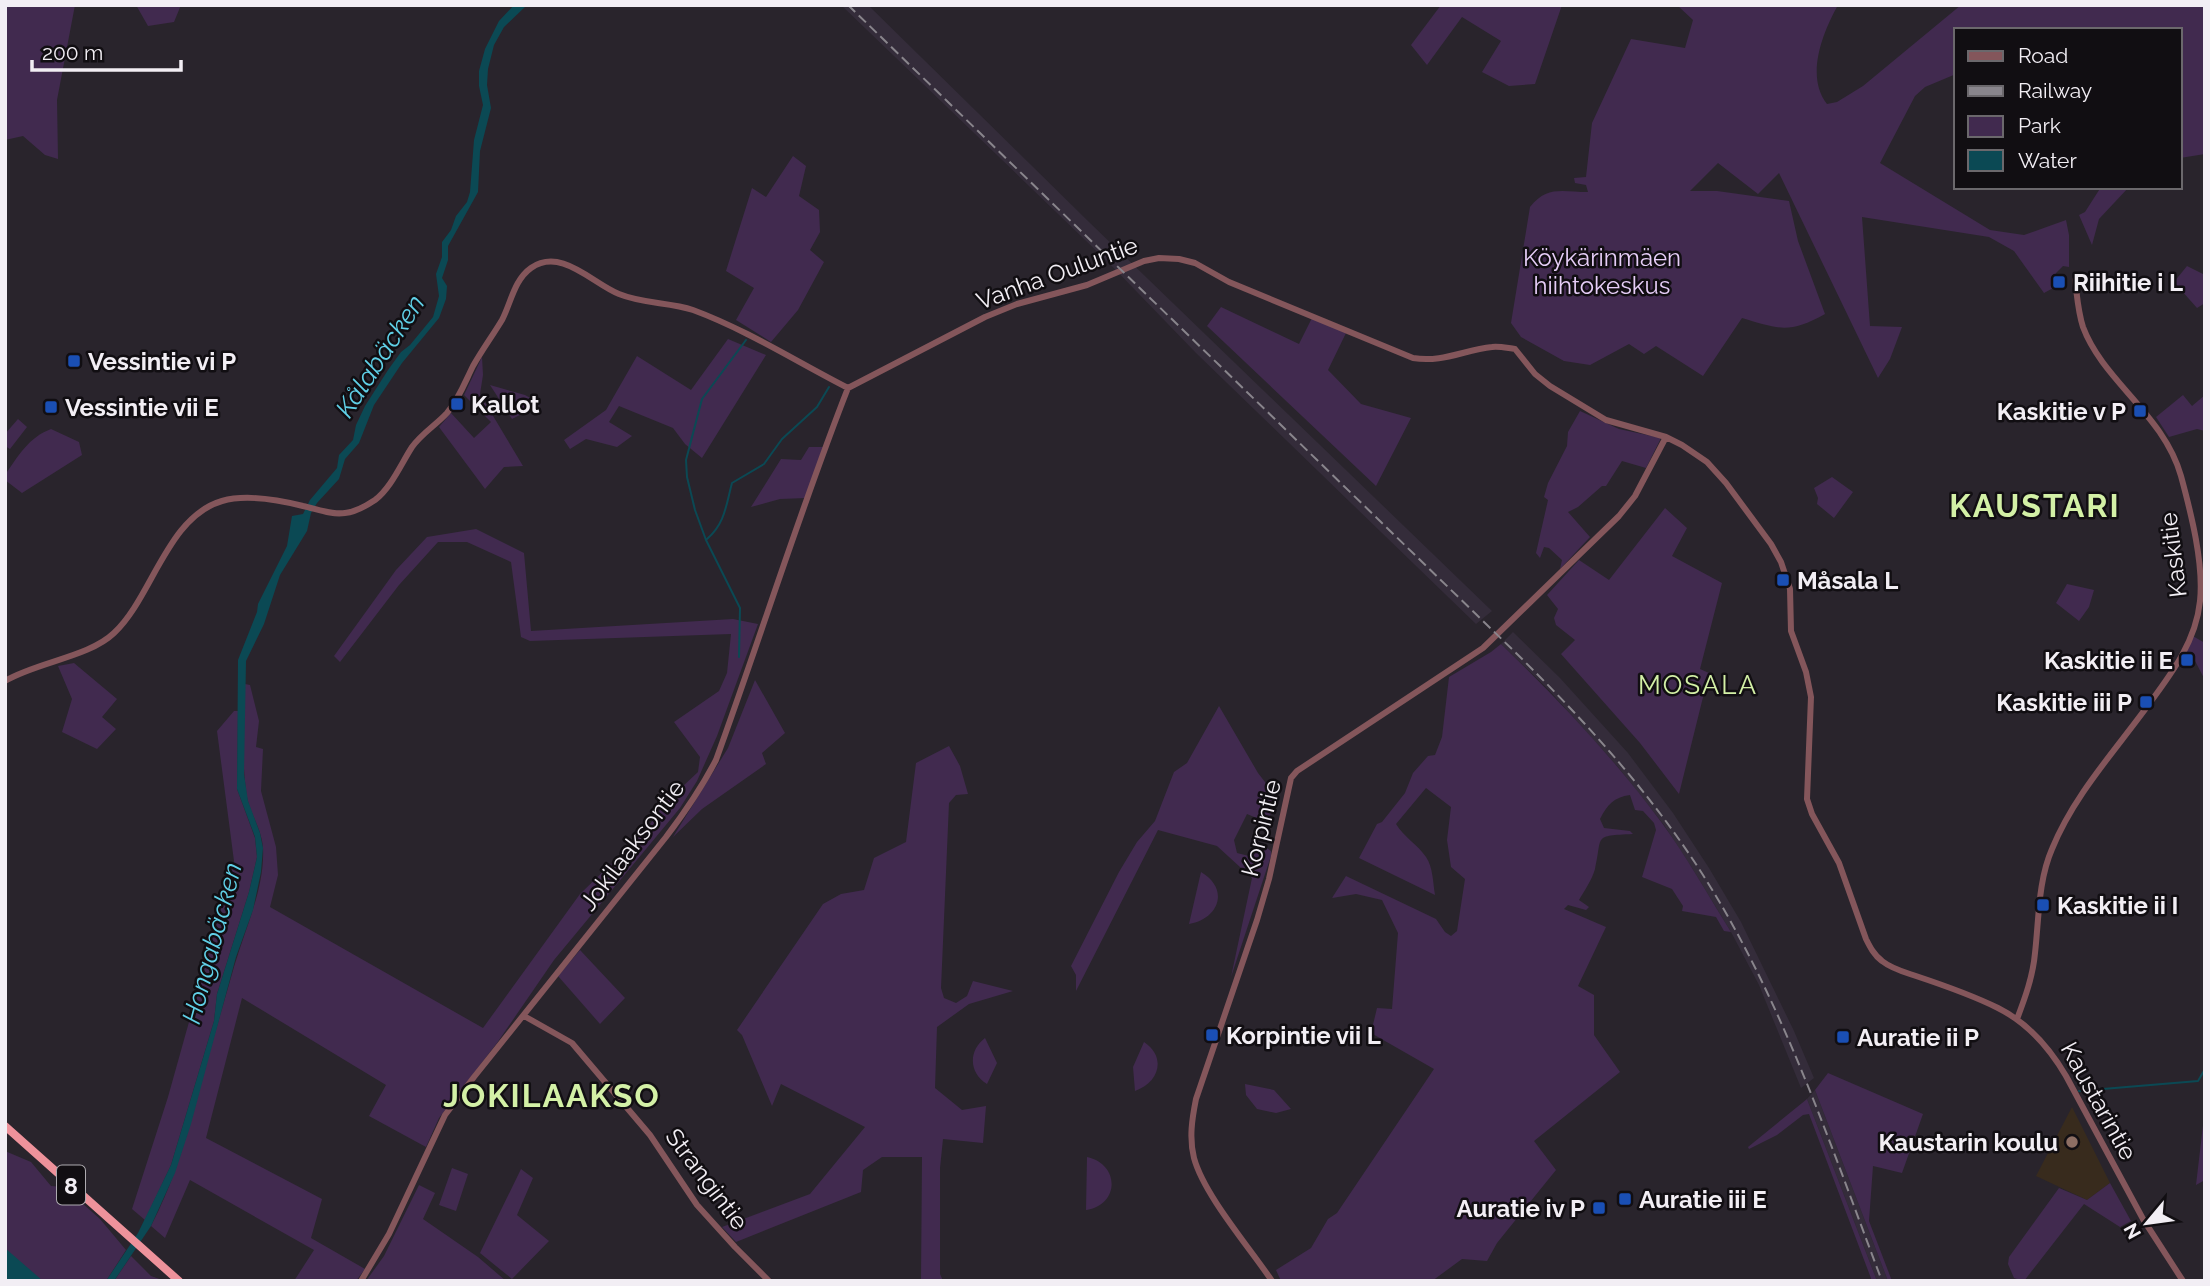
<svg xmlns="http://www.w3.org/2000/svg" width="2210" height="1286" viewBox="0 0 2210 1286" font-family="Raleway,sans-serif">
<rect width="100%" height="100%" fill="#29242c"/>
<!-- built -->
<path fill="#342c3a" d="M841,5h27l221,217 403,389 -16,13 -280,-271 -88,-91z
M1513,632l47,46 68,75 45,60 36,55 32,54 53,109 20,47 -13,10 -42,-103 -28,-53 -39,-64 -28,-43 -46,-58 -70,-78 -47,-45z
M1815,1090l73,191h-11l-70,-182z"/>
<!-- education -->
<path fill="#382b1d" d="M2072,1107l38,76 -23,17 -51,-24z"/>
<!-- green -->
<path fill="#412a4f" d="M5,5h70l-18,95 1,59 -13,-4 -22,-19 -18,4z
M136,5h45l-7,17 -26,4z
M1441,5h121l-27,79 -26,2 -27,-14 19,-31 -39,-24 -35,48 -16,-20z
M1677,5h161c-15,27 -33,71 -11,99l10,-2 26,-16 98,-81h244v149l-25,4v-128h-224v44l-31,13 -10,9 -35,67 110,67 34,5 42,-15 3,15v32l-6,-1 -7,7 -1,14 -11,6 -30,-42 -25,-14 -127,-20 8,109 32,1 -12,32 -12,19 -99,-205 -21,21 -40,-31 -28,28h27l72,10 9,40 27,73c-36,20 -46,15 -83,4l-39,58 -47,-30 -12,8 -15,-10 -39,21 -26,-4 -43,-24 -10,-14 19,-116c17,-22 33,-15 58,-15l-2,-7 -11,-2 -1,-5 12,-1 6,-54 39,-84 54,9 8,-28z
M793,156l13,10 -7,30 20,14 1,22 -10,18 14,12 -26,48 -27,32 -35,-22 18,-32 -28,-17 26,-83 14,9z
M2101,187h28l-30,32 -7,26 -13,-30 6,-3z
M2187,266l18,9v28l-8,5 -23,-26z
M1221,307l78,37 13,-26 34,15 -18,37 33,34 50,14 -35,68 -169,-160z
M728,339l38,16 -64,103 -17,-14 -12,-16 -54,-22 -10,16 23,14 -15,11 -31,-8 -16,10 -6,-9 42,-30 31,-54 54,34z
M482,357l1,18 -3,19 43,72 -19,1 -19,22 -46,-62 12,-14 23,25 17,-16 -27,-27z
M490,385l35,10 16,9 -29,15z
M2183,395l9,11 13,-11v36l-8,-2 -28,8 -13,-20z
M1580,411l39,18 42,9 -15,30 -24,-7 -16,25h-4l-24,21 -10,5 22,25 -30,32 2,-9 -13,-12 -5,-1 -4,11 -4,-5 12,-53 -4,-3 4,-14 19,-37 1,-14z
M18,419l9,8 -17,22 -5,-3v-12z
M51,429l28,13 3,13 -60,38 -17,-13v-5c13,-19 24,-38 46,-46z
M809,447h16l-19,51 -26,1 -29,8 30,-48 20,1z
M1832,477l21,15 -19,26 -17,-14 1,-6 -4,-10z
M1665,508l22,20 -15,28 50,27 -22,86 9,4 -30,121 -39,-51 -79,-89 14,-14 -19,-15 -2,-7 4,-9 -11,-14 32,-35 30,20z
M476,529l48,24 7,78 202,-12 25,5 -41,112 -20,45 -17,27 -126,152 -57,83 -58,75 -13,29 -57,-31 17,-31 -144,-87 -36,140 116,61 -11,39 54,31 -9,12h-62l20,-31 -124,-70 -25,58 -14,-12c20,-38 33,-80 44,-120 12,-47 26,-93 39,-139 11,-38 31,-79 29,-119 -1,-19 -13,-34 -16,-51 -6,-37 -3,-75 -2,-113l5,1 9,36 -3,26 7,2 -2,42 15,56 2,28 -8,32 213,121 97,-134 65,-63 21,-29 32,-30 2,-15 -26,-35 45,-31 8,-18 4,-39 -201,7 -9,-4 -10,-75 -44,-20h-29l-39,43 -59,77 -6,-6 62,-86 31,-33z
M2067,584l27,6 -5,17 -10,14 -23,-18z
M2191,635l14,8v37l-11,-21 -10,-6z
M1501,644c58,56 113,114 161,179 25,34 46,72 69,109l-7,-1 -8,-14 -34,-6 1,-5 -11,-17 -30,-12 14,-47 -2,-7 -11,-12 -8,-1 -5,-15c-16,2 -23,10 -30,24l4,9 26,3 3,3c-41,2 -30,1 -38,35 -3,11 -11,22 -16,31l10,7 -3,3 -18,-5 -4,4 42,18 -28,59 16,9v40l26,37 -86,69 22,29 -59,73 -10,18 -25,-2 -30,22h-151l-5,-11 35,-22 17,-29 9,-6 97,-144 -63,-36 6,-25 15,1 6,-76 -16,-33 -26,-6 -24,4 14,-22 90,43 9,13 6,4 6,-5 8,-52 -14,-12 -4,-27 4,-33 -25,-19 -30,36c8,13 22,21 30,33 7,10 7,26 9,38l-76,-37 18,-34 5,-2 23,-29 8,-20 15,-17 7,-1 7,-18 7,-60 42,-25z
M74,663l43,36 -15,18 14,12 -19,20 -35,-17 10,-33 -14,-33z
M755,680l30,53 -23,20 4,11 -64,45 -29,28 55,-89z
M1219,706l39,67 21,27 -13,22 -19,-8 -13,26 3,13 12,3 15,-10 7,5v5l-40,121 21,-99 -35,-32 -59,-16 -82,161v-16l-5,-9 48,-94 18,-30 18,-21 19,-49 13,-9z
M234,711h4l-1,78 18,49 2,19 -8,35 -32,102 -3,27 -43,144 -26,55 -13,-11 36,-112 66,-236 -17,-130z
M949,746l11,20 8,28 -12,1 -7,8 -8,185 3,10 12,5 11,-7 6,-15 40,10 -44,13 -32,23 -2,61 27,22 24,-4 -3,37 -40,-4 -3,29v106l3,7h-22l1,-124h-40l-19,13 -2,22 -125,50 -14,-15 88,-33 55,-67 -84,-43 -9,22 -30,-71 -5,-5 86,-126 18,-10 23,-4 10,-32 32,-16 10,-79z
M1201,872c29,17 18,47 -12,52z
M580,950l45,48 -25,26 -42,-48z
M985,1038l12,25 -10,21c-18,-11 -19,-33 -2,-46z
M1144,1042c23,15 15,41 -9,49l-2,-24z
M1828,1073l95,41 -21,59 -29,-7 -4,55 23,60h-4l-73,-191z
M1245,1084l29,6 17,19 -15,4 -19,-4 -11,-14z
M1807,1099l70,182h-5l-63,-167 -6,1 -26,20 -28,14 -1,-2z
M2205,1108v72l-9,5z
M5,1151l26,11 20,24 13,1 36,32 26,31 -20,31h-67l-34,-28z
M1087,1157c33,7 33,48 -1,53z
M452,1168l16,6 -12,37 -17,-6z
M521,1169l12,9 -16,37 32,26 -37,38 -32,-26z
M2110,1183l21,38 -11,6 -36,-23 -60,77 -10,-3 -6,-14 1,-7 50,-69 28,12z
M419,1185l16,8 -12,26 55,38 28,24h-140l18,-25z
M131,1256l20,20 14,5h-51z"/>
<!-- water -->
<path fill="#0b4954" d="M514,5h13l-23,22 -10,18 -6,24 -1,16 4,23 -11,43 -2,41 -30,54v14l-6,18 5,8 -1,13 -7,19 -37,45 -28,42 -15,38 -14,16 -6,20 -22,24 -6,10 -4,18 -27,44 -16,49 -18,37 -2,113 4,27 12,32 3,15 -2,24 -8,38 -17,47 -45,167 -16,49 -24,53 -37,55h-8l32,-48 33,-68 43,-144 3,-27 32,-102 8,-35 -2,-20 -18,-48 1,-129 19,-48 1,-8 29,-58 5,-30 11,-2 7,-14 27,-32 2,-13 14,-15 3,-15 9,-19 23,-36 13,-18 9,-7 23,-28 6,-21 -3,-22 6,-17v-15l9,-12 5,-14 11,-14 3,-10 4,-52 9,-35 -4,-19v-15l6,-22 14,-28z
M5,1248l38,33h-38z"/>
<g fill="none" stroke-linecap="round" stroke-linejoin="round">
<!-- stream -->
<path stroke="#0b4954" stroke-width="2" d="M707,539c18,-15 19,-34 25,-56l32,-19 18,-25 35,-32 12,-20
M739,657l1,-49 -34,-68 -11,-30 -8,-33 -1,-17 16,-61 44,-59
M2079,1091l119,-10 7,-12"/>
<!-- tertiary -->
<path stroke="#84565b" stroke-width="6" d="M5,681c32,-19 84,-24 109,-48 38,-35 53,-116 108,-132 24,-7 57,-1 81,5 14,3 28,9 42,7 11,-1 21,-7 30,-13 16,-12 26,-36 37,-53 10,-14 24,-22 35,-34 12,-14 18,-31 26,-47 9,-16 20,-31 29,-46 9,-17 12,-40 29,-52 30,-21 61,15 88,26 24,10 51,8 74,16 54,20 104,52 155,78l137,-71 32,-13 70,-19 57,-24 15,-3 20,1 16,4 34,19 184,76c29,5 51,-8 79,-11 7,-1 15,1 23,2l20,25 15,12 56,34 60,17 16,8 25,17 19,21 45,61 10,18 9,27 1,42 15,41 5,25 -4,102 5,15 27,49 27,76c4,8 8,16 16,22 10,8 22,11 34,15 27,9 56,19 82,32 30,15 51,39 68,68l77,143 40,62
M524,1016l48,27 78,92 47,70 38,42 34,34
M2017,1019c8,-21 16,-43 18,-66 4,-34 3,-72 17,-104 22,-54 63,-98 97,-145 23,-31 47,-63 51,-103 4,-37 -9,-88 -19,-125 -17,-61 -78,-95 -98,-149 -5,-15 -6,-32 -8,-47
M361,1281l28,-47 56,-119 29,-38 192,-240c19,-25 36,-50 50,-77 45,-124 84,-250 132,-372
M1272,1281c-22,-33 -68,-86 -78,-123 -5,-20 -2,-39 2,-59l61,-179 12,-41 22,-101 6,-7 186,-123 136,-132 16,-20 31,-59"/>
<!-- trunk -->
<path stroke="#ee929b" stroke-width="8" d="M5,1126l174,155"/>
<!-- rail -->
<path stroke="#89858c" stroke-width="2" stroke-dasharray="10 5" stroke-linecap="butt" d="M848,5l668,648c69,68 134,139 187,222 79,124 127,269 179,406"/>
</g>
<!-- markers -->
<g fill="#1a4fb4" stroke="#110e12" stroke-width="2.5">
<rect x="2052" y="275" width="14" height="14" rx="3.5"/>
<rect x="67" y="354" width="14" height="14" rx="3.5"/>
<rect x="450" y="397" width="14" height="14" rx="3.5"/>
<rect x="44" y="400" width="14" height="14" rx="3.5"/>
<rect x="2133" y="404" width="14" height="14" rx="3.5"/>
<rect x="1776" y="573" width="14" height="14" rx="3.5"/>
<rect x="2180" y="653" width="14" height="14" rx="3.5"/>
<rect x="2139" y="695" width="14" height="14" rx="3.5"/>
<rect x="2036" y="898" width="14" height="14" rx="3.5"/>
<rect x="1205" y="1028" width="14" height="14" rx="3.5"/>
<rect x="1836" y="1030" width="14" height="14" rx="3.5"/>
<rect x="1618" y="1192" width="14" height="14" rx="3.5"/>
<rect x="1592" y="1201" width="14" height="14" rx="3.5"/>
</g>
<circle fill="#8d6e63" stroke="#110e12" stroke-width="2.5" cx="2072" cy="1142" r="7"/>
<g text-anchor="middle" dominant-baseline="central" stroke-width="5" stroke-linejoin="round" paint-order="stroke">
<!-- shield labels -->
<rect fill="#110e12" stroke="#aeabb0" stroke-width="2" x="57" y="1165.5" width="28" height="39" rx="5"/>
<g font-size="23" font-weight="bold" fill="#f2eef4">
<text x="71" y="1185">8</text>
</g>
<!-- park labels -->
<g font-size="24" fill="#e7cef8" stroke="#110e12">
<text x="1602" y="257">Köykärinmäen<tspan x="1602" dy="28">hiihtokeskus</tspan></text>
</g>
<!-- street labels -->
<g font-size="24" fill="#f2eef4" stroke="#110e12">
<text transform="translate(1057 273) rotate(-20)">Vanha Ouluntie</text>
<text transform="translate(2173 555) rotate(-97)">Kaskitie</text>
<text transform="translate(1261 828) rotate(-76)">Korpintie</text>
<text transform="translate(632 845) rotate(-53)">Jokilaaksontie</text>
<text transform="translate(2099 1101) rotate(61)">Kaustarintie</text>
<text transform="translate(707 1179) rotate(53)">Strangintie</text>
</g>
<!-- poi labels -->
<g font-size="24" font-weight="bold" fill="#f2eef4" stroke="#110e12" text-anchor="start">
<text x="2073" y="282">Riihitie i L</text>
<text x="88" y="361">Vessintie vi P</text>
<text x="471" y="404">Kallot</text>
<text x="65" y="407">Vessintie vii E</text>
<text x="2126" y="411" text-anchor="end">Kaskitie v P</text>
<text x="1797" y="580">Måsala L</text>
<text x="2173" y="660" text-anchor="end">Kaskitie ii E</text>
<text x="2132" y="702" text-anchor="end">Kaskitie iii P</text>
<text x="2057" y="905">Kaskitie ii I</text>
<text x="1226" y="1035">Korpintie vii L</text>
<text x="1857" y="1037">Auratie ii P</text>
<text x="2058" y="1142" text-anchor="end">Kaustarin koulu</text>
<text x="1639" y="1199">Auratie iii E</text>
<text x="1585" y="1208" text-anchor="end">Auratie iv P</text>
</g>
<!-- water labels -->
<g font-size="26" font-style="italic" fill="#60d0e7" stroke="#110e12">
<text transform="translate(380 356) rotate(-57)">Kålabäcken</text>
<text transform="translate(212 943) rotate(-75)">Hongabäcken</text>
</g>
<!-- neighbourhood labels -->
<g font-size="26" letter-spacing="2" fill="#d3f0a6" stroke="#110e12">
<text x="1698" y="685">MOSALA</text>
</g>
<!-- district labels -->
<g font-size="32" font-weight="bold" letter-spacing="2" fill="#d3f0a6" stroke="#110e12">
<text x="2035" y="505">KAUSTARI</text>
<text x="552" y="1095">JOKILAAKSO</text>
</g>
</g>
<!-- border -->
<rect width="2210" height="1286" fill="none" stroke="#f2eef4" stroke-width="14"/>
<!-- legend -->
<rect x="1954" y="28" width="228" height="161" fill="#110e12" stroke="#6b686c" stroke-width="2"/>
<rect x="1968" y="51" width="35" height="10" fill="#84565b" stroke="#6b686c" stroke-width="2"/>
<text x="2018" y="63" font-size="21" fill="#f2eef4">Road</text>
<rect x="1968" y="86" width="35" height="10" fill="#89858c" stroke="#6b686c" stroke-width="2"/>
<text x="2018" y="98" font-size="21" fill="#f2eef4">Railway</text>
<rect x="1968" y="116" width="35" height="21" fill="#412a4f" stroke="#6b686c" stroke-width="2"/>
<text x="2018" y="133" font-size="21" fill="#f2eef4">Park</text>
<rect x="1968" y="150" width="35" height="21" fill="#0b4954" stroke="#6b686c" stroke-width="2"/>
<text x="2018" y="168" font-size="21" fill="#f2eef4">Water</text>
<!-- north arrow -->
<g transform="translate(2147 1223) rotate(241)" stroke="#110e12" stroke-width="5" paint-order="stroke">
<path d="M0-5L12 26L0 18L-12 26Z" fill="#f2eef4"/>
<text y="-10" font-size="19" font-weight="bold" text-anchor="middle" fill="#f2eef4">N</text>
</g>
<!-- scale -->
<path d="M32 60v10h149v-10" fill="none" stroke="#f2eef4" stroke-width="3.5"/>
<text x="42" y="60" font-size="21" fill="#f2eef4" stroke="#110e12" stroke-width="5" paint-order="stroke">200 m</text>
</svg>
